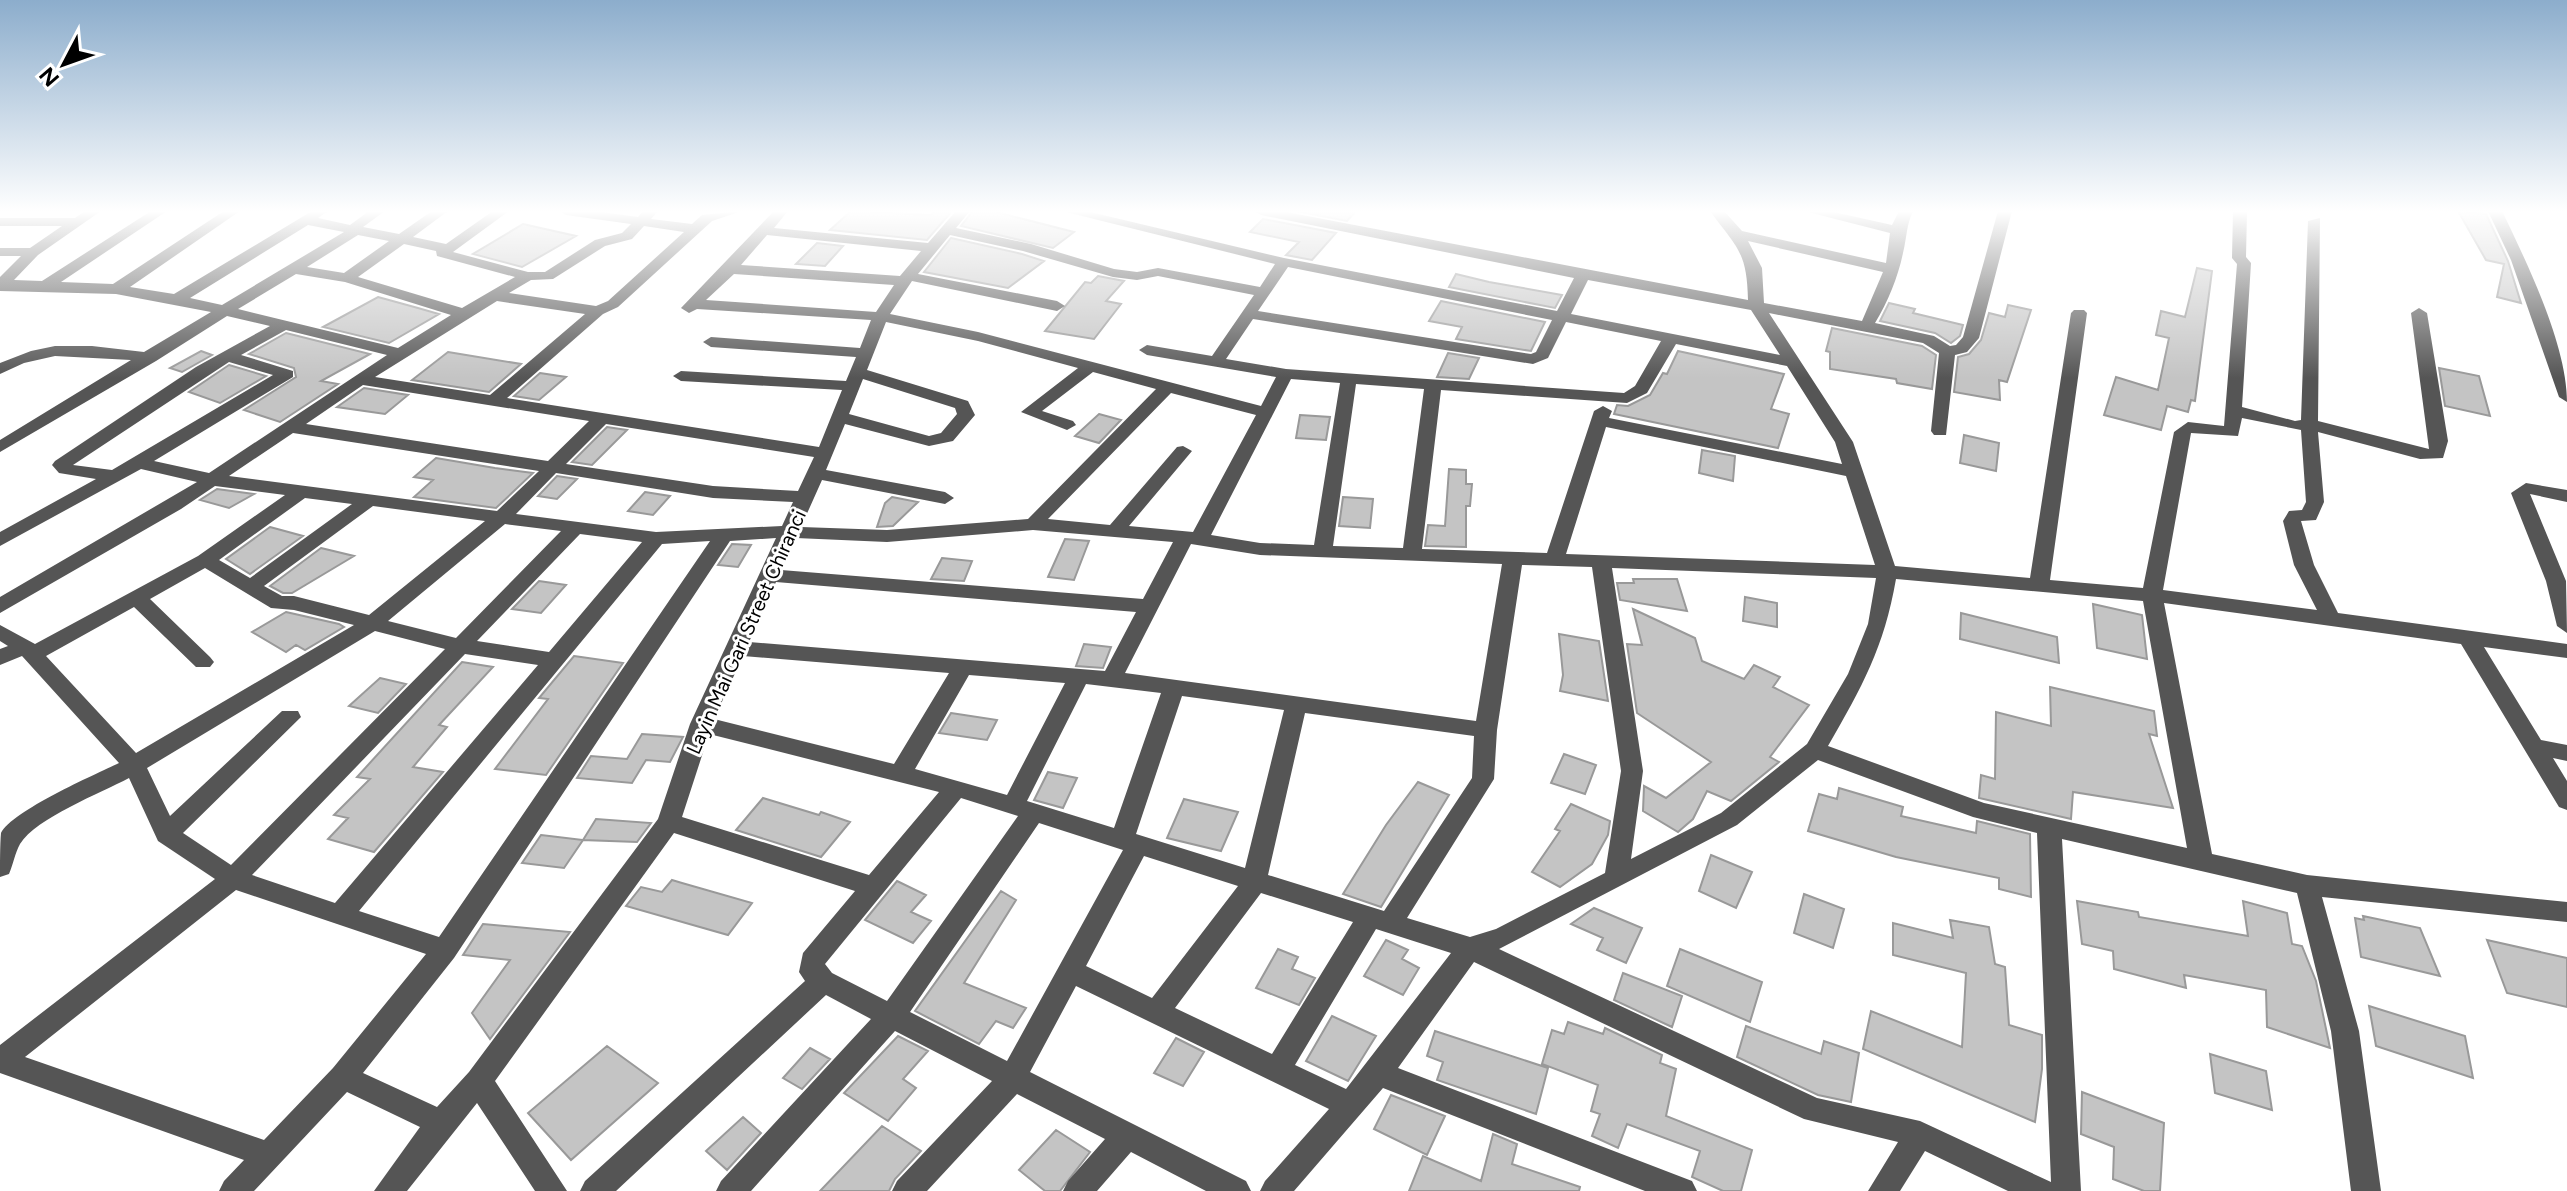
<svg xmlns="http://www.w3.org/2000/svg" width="2567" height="1191" viewBox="0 0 2567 1191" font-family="Figtree,sans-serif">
<rect width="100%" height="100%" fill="#fff"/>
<!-- building -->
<path fill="#c4c4c4" stroke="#999" stroke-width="2" d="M851,211l80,4 4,-4h17l-25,29 -97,-10z
M973,211h19l82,21 -21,16 -92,-22z
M1296,211h60l-9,10z
M2458,211l28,3 22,47 13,42 -24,-6 7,-33 -18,-4z
M1263,219l73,14 -24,27 -26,-5 13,-13 -49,-10z
M523,224l53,12 -54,31 -49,-13z
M951,238l71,16 22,7 -36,27 -84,-16z
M817,243l26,3 -18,20 -29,-2z
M2197,268l15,3 -17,130 -4,-1 -3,12 -21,-6 -6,24 -57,-15 12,-38 42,13 11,-52 -13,-3 5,-24 24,6z
M1456,274l33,8 73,13 -7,13 -106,-21z
M1098,276l26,5 -18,20 15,3 -27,35 -49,-8 40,-49 6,1z
M378,297l40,11 21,6 -50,29 -66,-16z
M1441,301l104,21 -14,29 -75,-12 6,-12 -33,-6z
M1889,303l26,6 -2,4 50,12 -3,11 -9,7 -16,-10 -55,-12z
M2008,305l23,5 -24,72 -8,-2 1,20 -46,-8 4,-35 11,-3 12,-14 8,-27 16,4z
M1832,328l90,18 14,9 -4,34 -35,-6 -1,-4 -66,-10v-17l-4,-1z
M286,333l84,21 -49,27 17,3 -58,38 -36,-12 52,-33 -2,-9 -45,-14z
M201,351l11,4 -30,17 -12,-4z
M1678,351l106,23 -13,35 18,5 -11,34 -164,-34 3,-9 11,1 22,-11 13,-22 4,1z
M448,352l73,12 -32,28 -77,-12z
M1448,353l31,5 -10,21 -32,-2z
M229,365l37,11 -46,27 -31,-11z
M2439,368l40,8 11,40 -45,-10z
M540,373l26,4 -27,23 -25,-4z
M364,388l44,7 -23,19 -48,-7z
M1099,414l22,6 -22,23 -24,-7z
M1300,415l30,2 -4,23 -30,-2z
M607,427l20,3 -35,35 -20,-3z
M1964,435l35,8 -3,28 -36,-8z
M1702,450l33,6 -2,25 -34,-8z
M436,458l59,10 38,5 -37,35 -82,-11 19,-17 -19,-3z
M1449,469l17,1v14h6l-2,22h-4v41l-41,-1 3,-21 17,1z
M557,476l20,3 -20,20 -19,-3z
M217,489l37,5 -25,14 -29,-8z
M645,492l25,4 -17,19 -25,-4z
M892,497l26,5 -25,24 -16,1 8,-24z
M1343,497l30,2 -3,29 -31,-2z
M270,527l33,9 -53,38 -24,-15z
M1065,539l24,2 -15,39 -26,-3z
M732,544l19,1 -13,22 -20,-2z
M321,548l33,8 -62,37h-9l-13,-7z
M942,558l30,3 -8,20 -33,-2z
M1633,579h44l10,32 -67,-11 -3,-17h17z
M539,581l27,4 -25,28 -29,-4z
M1745,597l32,6v24l-34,-6z
M2093,604l49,11 5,44 -50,-11z
M1633,609l62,29 7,23 42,18 10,-14 26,12 -7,10 36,18 -39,52 9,5 -48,39 -24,-10 -14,28 -15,13 -35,-21 1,-25 22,12 45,-36 -74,-49 -10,-69 15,1z
M286,612l53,12 5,3 -39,23 -9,-5 -10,7 -34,-20z
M1961,613l96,24 2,26 -99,-24z
M1559,634l40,7 9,60 -48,-10 3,-16z
M1084,644l27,3 -8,21 -27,-2z
M574,656l49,7 -77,112 -51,-6 53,-70 -9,-1z
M462,662l31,5 -54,58 8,2 -34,40 30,5 -69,80 -46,-13 20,-21 -14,-3 36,-36 -13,-2z
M380,678l26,6 -28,29 -29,-7z
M2050,687l104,24 3,25 -8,-2 24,74 -100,-16 -2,27 -92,-21 2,-23 14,4 1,-67 55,14z
M951,713l46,7 -10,20 -48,-7z
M642,734l41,3 -13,25 -24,-2 -14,23 -55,-5 14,-22 36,3z
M1564,754l32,11 -11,29 -34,-11z
M1048,772l29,6 -14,30 -29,-8z
M1418,782l31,13 -68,112 -38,-13 43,-69z
M1839,788l64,19 -2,9 75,17 1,-12 53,13 1,63 -32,-8v-11l-103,-21 -88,-26 11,-37 18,5z
M763,798l56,17 2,-3 29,10 -29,35 -85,-27z
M1184,799l54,13 -17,39 -54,-13z
M1571,804l39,17 -2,14 -16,29 -32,23 -28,-15 28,-41 -5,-2z
M596,819l55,4 -14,19 -54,-2z
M541,835l42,5 -19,28 -42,-5z
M1711,855l41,17 -16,36 -37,-17z
M672,880l10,3 70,20 -24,32 -102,-29 15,-19 21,5z
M897,881l29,14 -15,17 20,9 -18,22 -48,-23z
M1001,891l15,9 -52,83 62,25 -13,20 -17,-7 -17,23 -64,-33z
M1804,894l40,15 -11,39 -39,-15z
M2077,901l61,11 1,5 109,19 -5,-35 44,12 5,31 10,2 14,35 14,67 -63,-21 -1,-37 -82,-15 2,13 -72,-19 -1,-18 -31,-7z
M1594,908l48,20 -16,35 -29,-13 6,-12 -32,-14z
M2363,916l57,12 20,48 -79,-19 -6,-39 9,2z
M1950,920l39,7 6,37 10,3 4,58 33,10v34l-7,53 -172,-73 8,-38 91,36 4,-74 -73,-18v-32l60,15z
M483,924l87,8 -80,107 -18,-26 38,-53 -47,-5z
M1386,940l22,10 -6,9 17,9 -16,27 -39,-19z
M2487,940l80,18v49l-60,-14z
M1278,949l20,8 -6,12 23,9 -16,27 -43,-17z
M1680,949l82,33 -12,40 -83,-36z
M1623,973l59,23 -10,31 -58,-27z
M2369,1006l96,30 8,42 -97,-32z
M1332,1016l44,20 -28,45 -42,-20z
M1568,1022l35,12 2,-6 57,27 -2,8 16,6 -10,47 86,34 -11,41h-18l-31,-14 8,-26 -73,-27 -9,24 -26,-12 8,-22 -9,-3 7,-26 -56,-21 10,-34 12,4z
M1746,1026l75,28 3,-13 35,12 -8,49 -33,-7 -81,-38z
M1435,1031l113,37 -12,46 -99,-34 6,-18 -16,-6z
M898,1036l30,15 -25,28 13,9 -28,33 -44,-28z
M1176,1038l28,14 -21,34 -29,-13z
M607,1046l51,37 -87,77 -43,-47z
M810,1048l20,11 -28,30 -19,-11z
M2210,1054l56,17 6,39 -57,-17z
M2082,1092l82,31 -4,68h-16l-31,-12 1,-32 -33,-13z
M1391,1095l54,21 -18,39 -53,-26z
M743,1117l18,16 -34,37 -21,-19z
M882,1126l39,25 -26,28 -6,12h-69z
M1056,1130l34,22 -30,39h-15l-26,-21z
M1493,1134l24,10 -5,20 68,23 -1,4h-170l14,-35 58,25z"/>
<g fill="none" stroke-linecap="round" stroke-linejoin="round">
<!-- minor -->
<path fill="#555" fill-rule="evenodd" d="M85,211h16l-63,44 -24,25 28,1 109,-70h16l-106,71 52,2 111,-73h16l-110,76 44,7 138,-83h16l-10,7 32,7 19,-14h16l-22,16 36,7 33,-23h16l-35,26 33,7 47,-33h16l-56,41 75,20h17l50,-32 27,-7 9,-9 -65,-9 -7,-4h35l44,6 5,-6h15l-7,8 41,5 10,-9 40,-4 -30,10 -94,86 -15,7 -96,84 312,49 23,-57 -161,-9 -8,-5 8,-5 165,10 10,-24 -145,-10 -8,-5 8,-5 149,11 11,-28 -174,-11 -8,4 -8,-5 93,-97h14l-14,17 154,15 28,-32h14l-14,17 75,16 83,25 23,3 21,-4 102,19 15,-23 -213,-53h24l198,47 273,53 17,-33 -313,-63 -7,-4h27l467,89c-1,-49 -11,-52 -38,-89h14l18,20 144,32 4,-30 -86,-22h25l63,14 7,-14h14c-7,15 -6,26 -10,42 -5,24 -15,49 -28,70l59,13 16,10 6,-1 7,-8 35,-126h14l-33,127 -12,14 -12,3 -9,80h-12l-3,-4 8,-78 -16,-10 -154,-30 84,129 42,124 135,12 41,-265 3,-3h10l3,3 -37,267 93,8 31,-156 14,-10 36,4 13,-162 -5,-6 1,-47h14l-1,46 5,6 -9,144 53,14 6,-1 7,-199 12,-3 -2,203 111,28 -18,-136 8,-5 8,5 21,128 -5,17 -23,1 -102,-27 6,70 -8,18 -15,1 13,44 24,48 229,31v14l-83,-11 57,93 26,5v16l-14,-3 14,23v29l-8,-3 -98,-163 -297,-41 48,251 95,21 260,27v20l-245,-25 37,134 22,160h-30l-20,-160 -34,-138 -235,-54 19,352h-73l-83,-40 -25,40h-32l30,-49 -94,-23 -330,-157 -76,106 294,113 5,10h-52l-262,-103 -89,103h-34l5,-10 64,-72 -253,-123 -46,86 216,109 5,10h-45l-75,-39 -34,39h-34l5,-10 37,-42 -88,-45 -90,97h-35l5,-10 95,-100 -97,-50 -144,160h-35l5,-10 150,-162 -45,-24 -210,196h-36l5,-10 220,-200 -6,-9 4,-19 52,-62 -181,-58 -179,248 72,110h-32l-58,-88 -70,88h-33l46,-64 -73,-35 -93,99h-35l5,-10 20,-21 -244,-87v-28l215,-166 -57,-38 -29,-63c-28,15 -93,40 -109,66 -5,9 -7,21 -11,30l-9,3c0,-12 0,-33 1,-44 11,-22 93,-58 118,-70l-97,-107 -22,9v-16l8,-3 -8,-5v-16l35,19 163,-88 87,-61 -70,-9 -34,23 -181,104v-16l197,-115 -56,-13 -141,77v-14l96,-53 -37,-6 -7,-8 3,-4 141,-94 74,-41 -43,-10 -71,45 -156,91v-12l131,-80 -76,-4 -31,7 -24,11v-11l31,-12 24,-5h37l52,6 67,-40 -95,-18 -116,-3v-14l21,-21h-21v-8h30l32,-22h-62v-8h75zM308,225l36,7 -122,73 -32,-7zM644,226l40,6 -76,69 -12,5 -87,-13 22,-13 22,-1 52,-33 27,-7zM358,235l31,6 -45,32 -37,-6zM767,235l154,16 -21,25 -159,-11zM950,235l73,16 90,26 24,3 21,-4 96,19 -42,61 -65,-11 -8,5 8,5 129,22 -15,29 -283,-74 -88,-18 22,-33 145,30 8,-5 -8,-5 -139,-27zM1748,241l135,31 -21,49 -98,-18 -2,-35zM404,244l32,7 1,5 78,21 -53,31 -104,-31zM1288,267l264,53 -16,32 -5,2 -273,-43zM296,274l49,8 106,33 -53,33 -160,-39zM734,274l160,11 -18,27 -170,-12zM1588,280l163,30 29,45 -209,-41zM497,301l88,13 -95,81 -115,-18zM1253,319l280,45 15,-6 18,-36 95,19 -26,45 -11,7 -338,-24 -60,-10zM886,322l92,19 100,27 -57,44 46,18 9,-5 -3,-4 -31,-10 51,-39 63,17 -128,130 -141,11 -86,-3 21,-47 123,24 9,-6 -9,-6 -119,-22 19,-46 84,22 24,-5 22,-26 -7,-14 -101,-31zM286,330l101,25 -178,118 -55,-12 139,-84v-6l-52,-16zM1676,344l111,22 48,76 7,22 -233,-46 3,-7 -9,-5 -9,5 -47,142 -125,-4 19,-159 186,13 20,-10zM229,362l44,13 -161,95 -39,-5zM863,379l92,29 2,6 -16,19 -12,3 -80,-22zM1291,379l49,4 -26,162 -54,-2 -49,-8zM1356,384l68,5 -21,159 -70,-2zM363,385l226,36 -41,40 -242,-37zM1171,393l85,22 -63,117 -64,-6 63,-75 -9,-5 -6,1 -67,78 -62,-6zM2242,418l59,12 5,72 -4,8 -13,1 -6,10 11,44 23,45 -154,-20 28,-157 47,3zM606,424l208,33 -16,34 -85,-5 -147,-22zM1606,427l240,49 29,89 -309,-11zM293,433l246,38 -42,40 -268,-35zM556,473l157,25 80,4 -11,24 -126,6 -140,-18zM305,498l47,6 -102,74 -31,-18zM373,506l112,15 -116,94 -75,-19h-12l-18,-10zM505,524l56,7 -105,107 -68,-17zM1033,530l140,12 -30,57 -362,-29 15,-32 91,4zM580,534l62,8 -93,110 -72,-11zM776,538l-86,186 -32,95 -189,253 -32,35 -74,-34 91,-115 276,-417zM710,541l-271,396 -80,-26 303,-367zM1191,544l69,11 242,9 -26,157 -351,-48zM1522,565l70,2 29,204 -16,102 -109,56 -26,8 -63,-19 87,-139 3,-49zM205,568l66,40 23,2 60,15 -218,128 -90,-97 88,-49 62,60h14l4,-5 -4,-5 -60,-58zM1612,568l264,10 -8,46 -20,50 -41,70 -86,69 -90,46 12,-88zM1896,579l247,22 44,247 -203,-45 -156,-57c34,-59 56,-98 68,-167zM776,582l360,30 -31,59 -356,-29zM375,631l70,18 -214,216 -48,-32 118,-116 -3,-6h-16l-112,105 -23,-48zM465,654l73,11 -203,238 -83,-28zM743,656l206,17 -55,91 -180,-45zM969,675l96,8 -58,112 -92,-26zM1086,684l75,9 -47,135 -87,-27zM1182,696l102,14 -39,158 -109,-34zM1305,713l169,23 -2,42 -88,133 -116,-36zM709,734l230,58 -70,83 -187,-58zM1818,760l155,57 64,16 14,349 -131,-61 -103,-23 -318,-149 238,-124zM961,798l57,18 -131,185 -55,-28 -7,-9zM1039,823l84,27 -116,211 -97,-49zM1144,856l94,30 -86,112 -66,-32zM236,890l190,64 -93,114 -69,72 -239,-83zM1261,893l92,29 -81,132 -97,-46zM1376,929l75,24 -105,136 -51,-24z
M2488,211h14c25,52 65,134 65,191l-8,-5 -48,-137z
M2526,483l41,7v12l-37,-8 36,87 1,52 -10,-7 -11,-45 -35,-88z"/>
</g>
<!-- sky -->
<linearGradient id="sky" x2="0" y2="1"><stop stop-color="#8cadcc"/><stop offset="0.56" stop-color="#fff"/><stop offset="1" stop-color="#fff" stop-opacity="0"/></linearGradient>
<rect width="2567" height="378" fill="url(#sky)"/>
<g text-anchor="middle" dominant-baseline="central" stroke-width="6" stroke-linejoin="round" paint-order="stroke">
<!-- street labels -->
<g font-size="20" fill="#000" stroke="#fff">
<text transform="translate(746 632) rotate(-66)">Layin Mai Gari Street Chiranci</text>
</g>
</g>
<!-- north arrow -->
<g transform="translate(64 64) rotate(229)" stroke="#ffffff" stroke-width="6" paint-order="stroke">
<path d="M0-6L14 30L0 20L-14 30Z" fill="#000000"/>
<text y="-12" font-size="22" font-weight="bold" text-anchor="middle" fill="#000000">N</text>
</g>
</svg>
